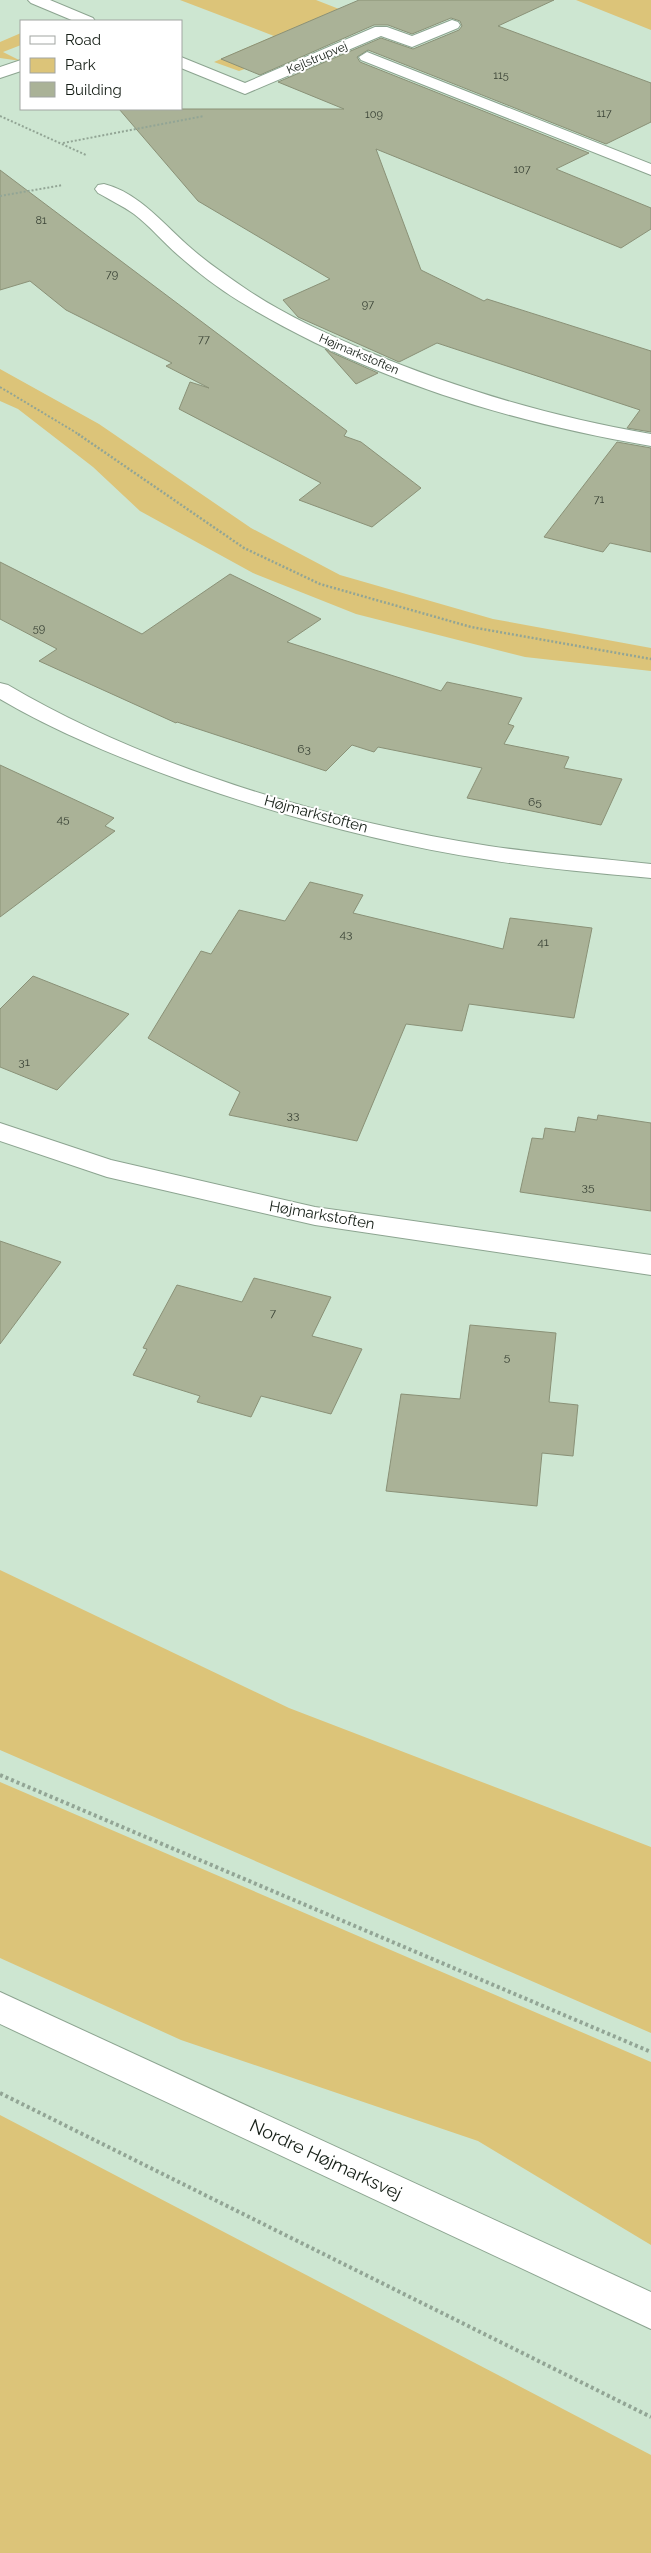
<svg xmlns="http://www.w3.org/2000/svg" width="651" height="2553" viewBox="0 0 651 2553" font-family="Raleway,sans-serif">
<rect width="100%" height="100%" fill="#cde6d1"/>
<!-- green -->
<path fill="#dcc479" d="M180,0h136l59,23 -136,48 -25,-9 60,-26z
M576,0h75v30z
M21,33v12l-18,7 18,9 -21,-3v-16z
M0,369l99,55 152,104 89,47 153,44 158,29v23l-126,-14 -169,-43 -103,-41 -113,-62 -47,-44 -75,-58 -18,-8z
M0,1570l289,138 362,139v186l-651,-283z
M0,1782l651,280v183l-173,-104 -297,-101 -181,-82z
M0,2115l651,340v98h-651z"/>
<!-- building -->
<path fill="#aab297" stroke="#8a9177" d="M359,0h195l-56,26 153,57v39l-45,22 -238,-94 -11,7 3,5 229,91 -33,16 95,39v21l-30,19 -245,-99 45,121 63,31 3,-2 164,52v81l-24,-4 13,-18 -203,-67 -38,19 -101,-45 -15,-17 47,-21 -132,-78 -79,-92h225l-66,-27 103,-44 32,11 46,-19 3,-4 -2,-5 -9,-3 -39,16 -24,-9h-14l-114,50 -39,-16z
M0,170l347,261 -3,5 17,6 60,46 -49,39 -73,-27 22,-17 -142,-74 11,-27 19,6 -43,-22 6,-3 -106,-53 -36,-29 -30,9z
M325,349l10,5 43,19 -22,11z
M617,442l34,6v104l-41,-9 -7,9 -59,-15z
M0,562l142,72 88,-60 91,45 -34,23 154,49 6,-9 75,16 -14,26 6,2 -10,18 65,13 -5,11 58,11 -21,46 -134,-27 15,-30 -104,-21 -4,5 -22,-7 -26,26 -149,-49 -1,1 -137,-62 18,-12 -57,-30z
M0,765l114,53 -9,8 10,5 -115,86z
M310,882l53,13 -10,18 150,36 7,-31 82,10 -18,90 -105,-14 -7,27 -56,-7 -49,117 -128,-26 11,-23 -92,-54 53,-87 10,3 28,-44 46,11z
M33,976l96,38 -72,76 -57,-23v-58z
M598,1115l53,8v88l-131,-19 12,-54 11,1 2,-11 30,4 3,-15 19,3z
M0,1241l61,21 -61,82z
M254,1278l77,19 -19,39 50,13 -31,65 -70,-18 -10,21 -54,-15 3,-6 -67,-21 14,-26 -4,-1 34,-63 65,17z
M470,1325l86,8 -7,69 29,3 -5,51 -31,-3 -5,53 -151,-15 15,-97 59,5z"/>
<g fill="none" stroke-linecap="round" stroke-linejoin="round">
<!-- minor casing -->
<g stroke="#8ca490" stroke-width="2">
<path id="minor" d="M28,0h22l43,18 2,3h-21l-43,-18z
M452,20l6,2 2,3 -2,3 -46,19 -31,-11 -136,58 -64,-26v-11l64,26 130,-56h12l25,9z
M367,52l284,112v11l-290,-115 -2,-3z
M21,60v11l-21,7v-11z
M104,184c36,9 61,42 88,65 17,15 38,29 57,42 36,24 76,42 115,59 93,39 188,67 287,84v12c-143,-24 -288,-69 -412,-145 -21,-13 -43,-30 -61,-46 -15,-13 -28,-29 -44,-41 -11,-8 -24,-14 -36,-21l-3,-4 3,-4z
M0,683l8,2c141,83 321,136 481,161 54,8 108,12 162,18v14c-54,-5 -108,-9 -161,-18 -105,-16 -208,-44 -307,-79 -63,-23 -125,-48 -183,-82z
M0,1123l111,37 204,47 336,48v20l-336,-50 -208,-48 -107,-36z"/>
</g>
<!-- tertiary casing -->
<g stroke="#8ca490" stroke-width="2">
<path id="tertiary" d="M0,1992l651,300v37l-651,-305z"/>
</g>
<!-- path-far2 -->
<path stroke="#92a595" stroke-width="2" stroke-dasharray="2 2" stroke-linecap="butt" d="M0,116l86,39
M63,143l141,-27
M0,196l63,-11
M0,387l80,48"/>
<!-- path-far1 -->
<path stroke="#92a595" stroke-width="2.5" stroke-dasharray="2 2" stroke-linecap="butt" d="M78,434l166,114 76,36 151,43 180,32"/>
<!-- path -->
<path stroke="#92a595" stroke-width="4" stroke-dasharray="3 3" stroke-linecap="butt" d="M0,1775l651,277
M0,2093l651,324"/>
<!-- minor -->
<use href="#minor" fill="#fff" fill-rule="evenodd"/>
<!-- tertiary -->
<use href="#tertiary" fill="#fff" fill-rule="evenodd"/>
</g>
<g text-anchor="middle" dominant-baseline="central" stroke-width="4" stroke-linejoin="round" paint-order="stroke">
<!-- far-number labels -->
<g font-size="11" fill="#3a4336">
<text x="501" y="75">115</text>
<text x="604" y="113">117</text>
<text x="374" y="114">109</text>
<text x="522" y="169">107</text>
<text x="41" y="220">81</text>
<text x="112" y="274">79</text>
<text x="368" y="304">97</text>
<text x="204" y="339">77</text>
<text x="599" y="499">71</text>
<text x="39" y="628">59</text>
</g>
<!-- far-street labels -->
<g font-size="12" fill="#151e16" stroke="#fff">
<text transform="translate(317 58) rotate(-23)">Kejlstrupvej</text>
<text transform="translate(359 354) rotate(23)">Højmarkstoften</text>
</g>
<!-- number labels -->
<g font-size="12" fill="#3a4336">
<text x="304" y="749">63</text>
<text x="535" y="802">65</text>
<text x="63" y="819">45</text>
<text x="346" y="934">43</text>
<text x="543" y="942">41</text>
<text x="24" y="1062">31</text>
<text x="293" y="1115">33</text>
<text x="588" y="1187">35</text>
<text x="273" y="1313">7</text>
<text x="507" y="1357">5</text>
</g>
<!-- street labels -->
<g font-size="15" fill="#151e16" stroke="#fff">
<text transform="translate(316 814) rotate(15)">Højmarkstoften</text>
<text transform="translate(322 1215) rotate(10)">Højmarkstoften</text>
</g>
<!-- near-street labels -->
<g font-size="18" fill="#151e16" stroke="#fff">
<text transform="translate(326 2159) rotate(25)">Nordre Højmarksvej</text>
</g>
</g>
<!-- legend -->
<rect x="20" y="20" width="162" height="90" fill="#ffffff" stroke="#a1a5a2"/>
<rect x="30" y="36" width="25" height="8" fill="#ffffff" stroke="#a1a5a2"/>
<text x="65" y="45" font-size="15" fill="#151e16">Road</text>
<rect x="30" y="58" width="25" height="15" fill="#dcc479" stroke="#a1a5a2"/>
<text x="65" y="70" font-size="15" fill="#151e16">Park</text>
<rect x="30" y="82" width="25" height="15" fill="#aab297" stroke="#a1a5a2"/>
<text x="65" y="95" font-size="15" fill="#151e16">Building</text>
</svg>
